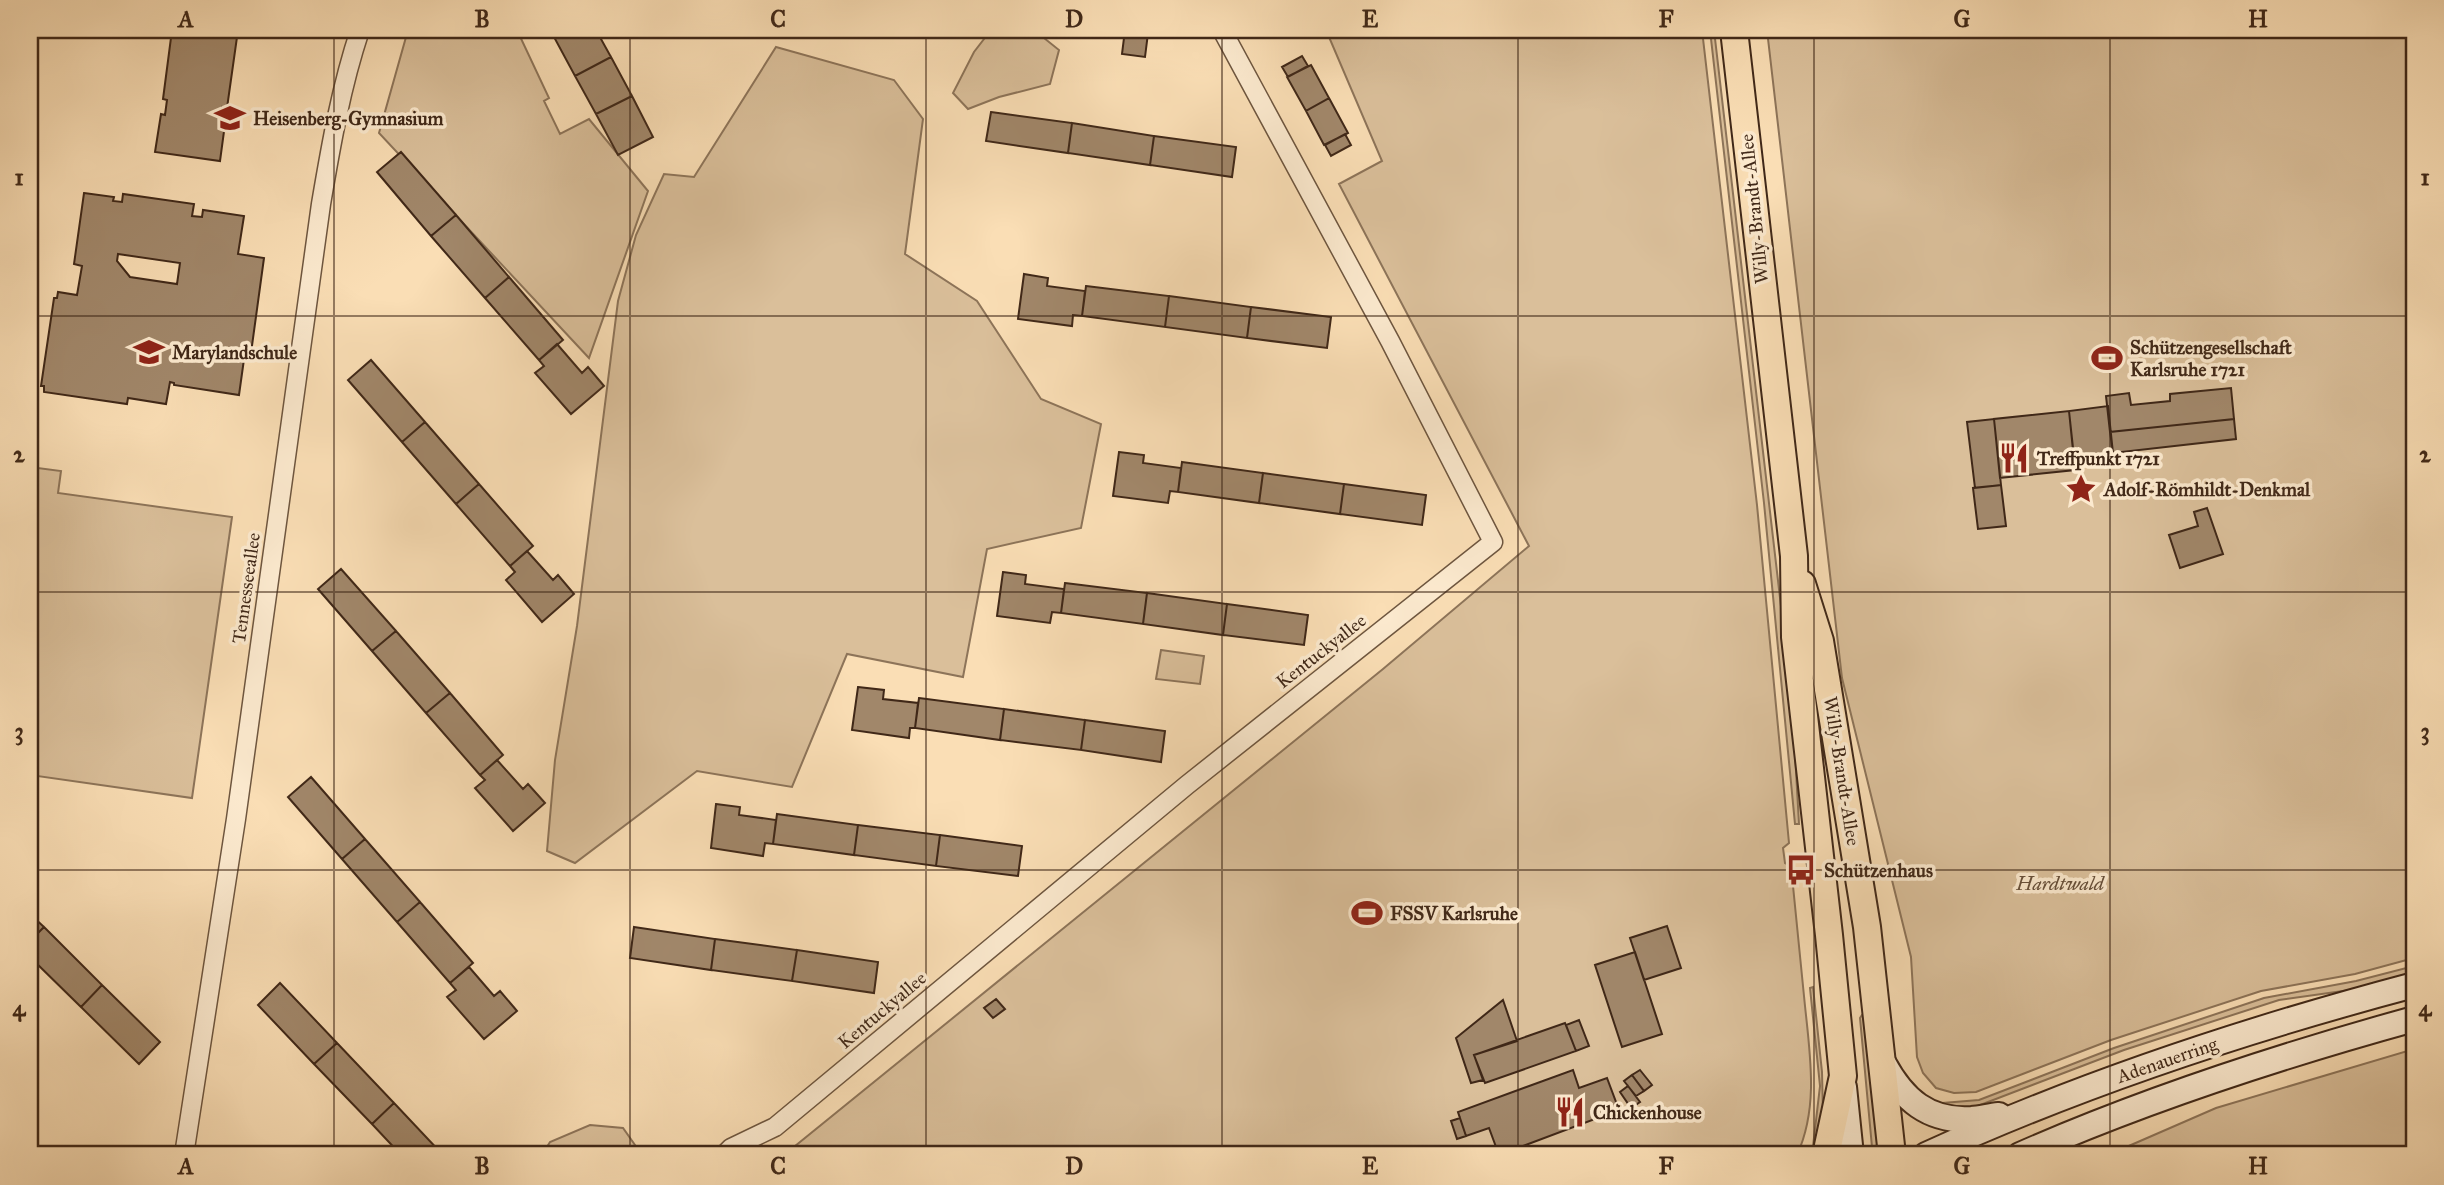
<svg xmlns="http://www.w3.org/2000/svg" width="2444" height="1185" viewBox="0 0 2444 1185" font-family="'IM FELL Great Primer',serif">
<rect width="100%" height="100%" fill="#fadeb5"/>
<filter id="stains"><feTurbulence type="fractalNoise" baseFrequency=".00286" numOctaves="4"/><feColorMatrix values="0 0 0 0 .2 0 0 0 0 .09 0 0 0 0 .02 0 0 0 .5 -.17"/></filter>
<radialGradient id="worn" r=".72"><stop offset=".6" stop-color="#630" stop-opacity="0"/><stop offset="1" stop-color="#630" stop-opacity=".3"/></radialGradient>
<!-- green -->
<path fill="#dabf9a" stroke="#8d7459" stroke-width="2" d="M408,30h109l32,68 -5,3 16,33 29,-15 59,72 -59,167 -210,-225z
M991,30h43l25,20 -9,34 -51,13 -31,12 -15,-16 21,-41z
M1326,30h376l55,475 32,338 -6,5 2,15 6,3c4,43 9,86 13,130 5,53 16,109 -7,159h-1013l599,-486 146,-123 -190,-362 43,-23z
M1710,30h4l78,671 7,123h-4l-31,-321z
M1767,30h647v928l-59,16 -94,17 -150,49 -135,52 -22,1 -18,-5 -13,-15 -6,-16 -6,-100 -69,-279z
M776,47l118,33 29,39 -18,135 72,47 64,98 60,25 -20,104 -94,21 -24,128 -116,-23 -55,133 -95,-16 -122,92 -28,-12 8,-91 22,-134 41,-325 18,-66 28,-61 30,3z
M30,467l31,4 -3,22 174,24 -40,281 -162,-23z
M1161,650l43,6 -4,28 -44,-5z
M2414,966v7l-64,17 -71,10 -155,50 -149,57 -19,1 -14,-5 37,-3 135,-52 150,-50 92,-17z
M1813,987l9,85 1,42 -7,41h-4l8,-69 -10,-98z
M1862,1015h3l13,130 -6,2 -12,-129z
M2414,1049v106h-306l108,-47z
M590,1125l33,3 19,27h-100l8,-13z"/>
<!-- building -->
<path fill="#a1876a" stroke="#402818" stroke-width="2" fill-rule="evenodd" d="M172,30h66l-11,78 -5,-1 -2,16 5,1 -5,37 -65,-9 6,-38 4,1 2,-15 -4,-1z
M568,30h28l15,27 -36,19 -21,-39z
M1125,30l23,3 -3,24 -23,-3z
M1302,56l6,10 -20,11 -6,-10z
M611,57l21,39 -36,18 -21,-38z
M1311,65l18,33 -23,13 -19,-34z
M632,96l21,41 -35,18 -22,-41z
M1329,98l19,35 -24,12 -18,-34z
M991,112l81,11 -4,30 -82,-12z
M1072,123l82,13 -4,29 -82,-12z
M1345,134l6,11 -20,11 -6,-11z
M1154,136l82,11 -4,30 -82,-12z
M401,152l55,63 -25,21 -54,-64z
M84,193l30,4 -1,4 9,1 1,-8 71,10 -2,12 10,1 1,-7 41,6 -6,38 26,4 -13,95 -6,-1 -6,43 -65,-10v-2l-4,-1 -4,22 -38,-6 -1,6 -83,-12v-6h-3l13,-88h3l1,-6 19,3 5,-29 -8,-2zM118,254l62,9 -3,21 -47,-7 -13,-16z
M456,215l53,62 -24,21 -54,-62z
M1024,274l24,4 -1,8 38,5 -3,25 -9,-1 -1,11 -54,-7z
M509,277l54,63 -24,20 -54,-62z
M1086,286l83,10 -4,31 -83,-11z
M1169,296l82,11 -4,31 -82,-11z
M1251,307l80,10 -4,31 -80,-10z
M557,344l25,29 6,-6 16,19 -33,28 -36,-41 9,-7 -5,-6z
M371,360l54,62 -23,20 -54,-62z
M2231,388l3,31 -124,13 -4,-36 23,-3 2,12 39,-4v-7z
M2108,406l5,47 -39,4 -5,-46z
M2069,411l6,59 -75,8 -6,-59z
M1994,419l7,66 -26,3 -8,-66z
M2234,419l2,20 -123,14 -3,-21z
M425,422l54,62 -23,20 -54,-62z
M1119,452l25,3 -1,8 38,5 -3,24 -8,-1 -2,12 -55,-7z
M1182,462l81,11 -4,30 -81,-11z
M1263,473l81,11 -4,30 -81,-11z
M479,484l54,62 -23,20 -54,-62z
M1344,484l82,11 -4,30 -82,-11z
M2001,485l5,41 -28,3 -5,-41z
M2207,508l16,46 -43,14 -11,-33 29,-9 -4,-14z
M527,551l26,29 5,-5 16,19 -32,28 -36,-42 9,-8 -5,-6z
M341,569l55,62 -24,20 -54,-62z
M1003,572l23,3 -1,9 39,5 -3,24 -9,-1 -2,11 -53,-7z
M1065,583l82,10 -4,31 -82,-11z
M1147,593l80,11 -4,31 -80,-11z
M1227,604l81,11 -4,30 -81,-10z
M396,631l54,62 -24,20 -54,-62z
M858,687l26,3 -1,9 35,4 -3,25h-5l-1,10 -57,-8z
M450,693l53,62 -23,20 -54,-62z
M919,698l85,11 -4,31 -85,-12z
M1004,709l81,11 -4,30 -81,-10z
M1085,720l80,11 -4,31 -80,-12z
M497,760l26,29 5,-5 17,19 -32,28 -38,-43 10,-8 -5,-5z
M311,777l54,62 -23,20 -54,-62z
M716,804l24,3 -1,8 37,5 -3,24 -8,-1 -2,13 -52,-8z
M777,814l81,11 -4,30 -81,-11z
M858,825l82,10 -4,31 -82,-11z
M940,835l82,11 -4,30 -82,-10z
M365,839l55,63 -23,20 -55,-63z
M420,902l53,61 -23,20 -53,-61z
M30,914l14,13 -14,14z
M1667,926l14,42 -37,12 -14,-42z
M44,927l58,58 -21,22 -51,-50v-16z
M634,927l81,12 -4,31 -81,-12z
M715,939l82,11 -5,31 -81,-11z
M797,950l81,12 -4,31 -82,-12z
M1635,952l27,82 -40,13 -27,-82z
M469,967l25,29 6,-5 17,20 -33,28 -37,-42 9,-7 -6,-7z
M280,983l57,60 -23,21 -56,-59z
M102,985l58,57 -21,22 -58,-57z
M996,999l9,10 -12,9 -9,-10z
M1503,1000l14,41 -43,14 9,25 -12,3 -15,-45z
M1579,1020l10,26 -13,5 -10,-26z
M1565,1023l11,28 -91,32 -11,-28z
M337,1043l57,60 -22,21 -58,-60z
M1573,1070l6,18 28,-10 12,32 -120,45 -10,-27 -23,8 -8,-24z
M1640,1070l12,15 -8,6 -12,-16z
M1632,1075l12,16 -8,5 -12,-15z
M1628,1086l12,16 -9,6 -11,-16z
M394,1103l49,52h-42l-29,-31z
M1460,1118l6,18 -9,3 -6,-18z
M30,1140l16,15h-16z"/>
<g fill="none" stroke-linecap="round" stroke-linejoin="round">
<!-- street casing -->
<g stroke="#6e563f" stroke-width="21">
<path id="street" d="M184,1155l52,-336 85,-615c10,-59 20,-117 39,-174
M724,1155l7,-7 44,-21 412,-342 306,-243 -103,-201 -168,-311"/>
</g>
<!-- secondary casing -->
<g stroke="#402818" stroke-width="28">
<path id="secondary" d="M1884,1064c19,35 44,58 88,55 9,-1 18,-3 27,-4
M1844,1087l7,68
M1926,1155c157,-72 322,-126 488,-170
M2020,1155c127,-56 260,-99 394,-136"/>
</g>
<!-- primary casing -->
<g stroke="#402818" stroke-width="30">
<path id="primary" d="M1734,30l60,526 1,81 34,298 14,141 -17,79
M1802,584l18,57 47,286 25,228"/>
</g>
<!-- street -->
<use href="#street" stroke="#fceacf" stroke-width="18"/>
<!-- secondary -->
<use href="#secondary" stroke="#fceacf" stroke-width="24"/>
<!-- primary -->
<use href="#primary" stroke="#fadeb5" stroke-width="26"/>
</g>
<!-- grid -->
<path fill="none" stroke="#402818" stroke-width="2" stroke-opacity="0.55" d="M334,30v1125M630,30v1125M926,30v1125M1222,30v1125M1518,30v1125M1814,30v1125M2110,30v1125M30,316h2384M30,592h2384M30,870h2384"/>
<!-- icons -->
<defs>
<g id="school-bare" transform="scale(2.415)"><path d="M0-5L7-2L0 1L-7-2ZM-4 1L0 2.5L4 1V4Q0 6-4 4Z" fill="#8f2418" stroke="#fceacf" stroke-width="2.5" paint-order="stroke"/></g>
<g id="stadium-bare" transform="scale(2.415)"><path d="M0-5a6.5 5 0 1 0 0 10a6.5 5 0 1 0 0-10ZM-3.5-1.8h7v3.6h-7Z" fill="#8f2418" stroke="#fceacf" stroke-width="2.5" paint-order="stroke"/></g>
<g id="restaurant-bare" transform="scale(2.415)"><path d="M-5-6h1v4h1v-4h1v4h1v-4h1v5L-1.5 .5V6h-2V.5L-5-1ZM5-6V6H3V1.5H1.5Q1.5-4 5-6Z" fill="#8f2418" stroke="#fceacf" stroke-width="2.5" paint-order="stroke"/></g>
<g id="sight-bare" transform="scale(2.415)"><path d="M0-6L1.8-2.2L6-1.7L2.9 1.2L3.7 5.4L0 3.3L-3.7 5.4L-2.9 1.2L-6-1.7L-1.8-2.2Z" fill="#8f2418" stroke="#fceacf" stroke-width="2.5" paint-order="stroke"/></g>
<g id="bus-bare" transform="scale(2.415)"><path d="M-5-6H5V4H4V6H2V4H-2V6H-4V4H-5ZM-3.5-4V0h7V-4ZM-3.5 1.2v1.5H-2V1.2ZM2 1.2v1.5H3.5V1.2Z" fill="#8f2418" stroke="#fceacf" stroke-width="2.5" paint-order="stroke"/></g>
</defs>
<g fill-rule="evenodd">
<use href="#school-bare" x="230" y="118"/>
<use href="#school-bare" x="149" y="352"/>
<use href="#stadium-bare" x="2107" y="358"/>
<use href="#restaurant-bare" x="2014" y="458"/>
<use href="#sight-bare" x="2081" y="489"/>
<use href="#bus-bare" x="1801" y="870"/>
<use href="#stadium-bare" x="1367" y="913"/>
<use href="#restaurant-bare" x="1570" y="1112"/>
</g>
<g text-anchor="middle" dominant-baseline="central" stroke-width="7" stroke-linejoin="round" paint-order="stroke">
<!-- poi labels -->
<g font-size="19" font-weight="bold" fill="#402818" stroke="#fceacf" text-anchor="start">
<text x="253" y="118">Heisenberg-Gymnasium</text>
<text x="2130" y="347">Schützengesellschaft<tspan x="2130" dy="22">Karlsruhe 1721</tspan></text>
<text x="172" y="352">Marylandschule</text>
<text x="2037" y="458">Treffpunkt 1721</text>
<text x="2104" y="489">Adolf-Römhildt-Denkmal</text>
<text x="1824" y="870">Schützenhaus</text>
<text x="1390" y="913">FSSV Karlsruhe</text>
<text x="1593" y="1112">Chickenhouse</text>
</g>
<!-- street labels -->
<g font-size="19" fill="#402818" stroke="#fceacf">
<text transform="translate(1754 209) rotate(-96)">Willy-Brandt-Allee</text>
<text transform="translate(246 588) rotate(-82)">Tennesseeallee</text>
<text transform="translate(1321 651) rotate(-38)">Kentuckyallee</text>
<text transform="translate(1842 771) rotate(81)">Willy-Brandt-Allee</text>
<text transform="translate(882 1010) rotate(-40)">Kentuckyallee</text>
<text transform="translate(2167 1060) rotate(-19)">Adenauerring</text>
</g>
<!-- park labels -->
<g font-size="19" font-style="italic" fill="#664e38" stroke="#fceacf">
<text x="2060" y="883">Hardtwald</text>
</g>
</g>
<!-- margin -->
<rect width="2444" height="1185" fill="none" stroke="#fadeb5" stroke-width="77"/>
<rect x="38" y="38" width="2368" height="1108" fill="none" stroke="#402818" stroke-width="2.5"/>
<g font-size="23" text-anchor="middle" font-weight="bold" fill="#402818">
<text x="186" y="27">A</text>
<text x="482" y="27">B</text>
<text x="778" y="27">C</text>
<text x="1074" y="27">D</text>
<text x="1370" y="27">E</text>
<text x="1666" y="27">F</text>
<text x="1962" y="27">G</text>
<text x="2258" y="27">H</text>
<text x="19" y="185">1</text>
<text x="2425" y="185">1</text>
<text x="19" y="462">2</text>
<text x="2425" y="462">2</text>
<text x="19" y="739">3</text>
<text x="2425" y="739">3</text>
<text x="19" y="1016">4</text>
<text x="2425" y="1016">4</text>
<text x="186" y="1174">A</text>
<text x="482" y="1174">B</text>
<text x="778" y="1174">C</text>
<text x="1074" y="1174">D</text>
<text x="1370" y="1174">E</text>
<text x="1666" y="1174">F</text>
<text x="1962" y="1174">G</text>
<text x="2258" y="1174">H</text>
</g>
<rect width="100%" height="100%" filter="url(#stains)"/>
<rect width="100%" height="100%" fill="url(#worn)"/>
</svg>
